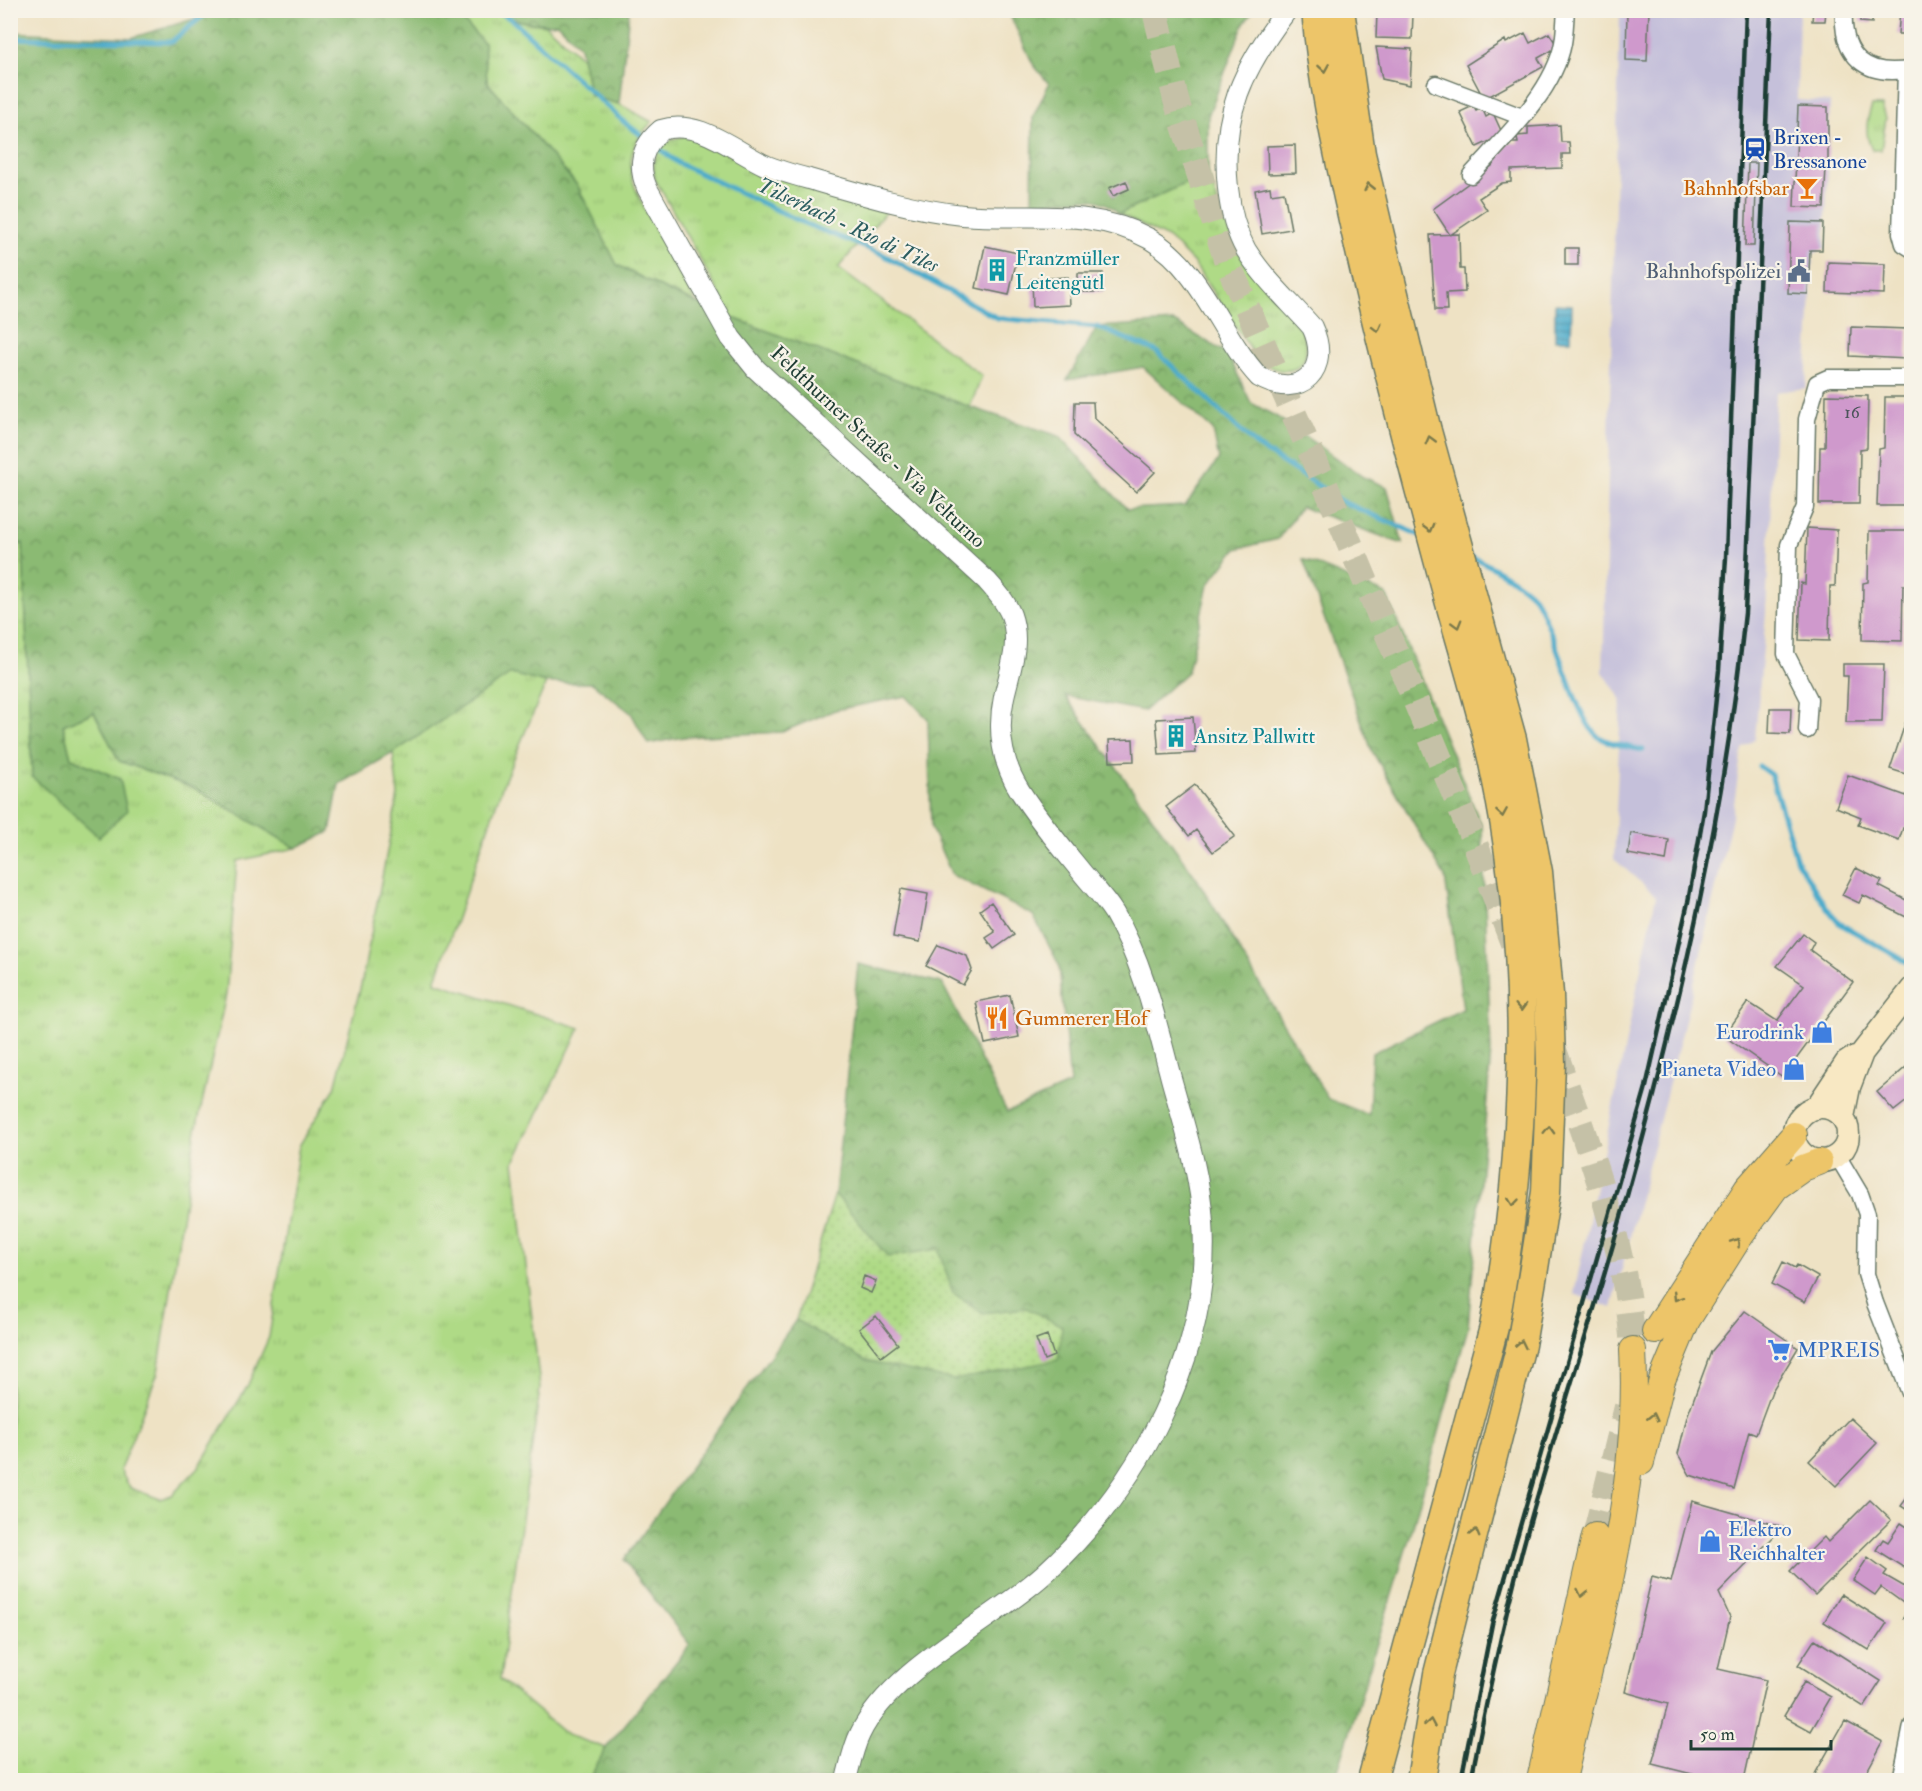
<svg xmlns="http://www.w3.org/2000/svg" width="1922" height="1791" viewBox="0 0 1922 1791" font-family="'IM FELL Double Pica',serif">
<defs>
<pattern id="grass-tufts" width="24" height="20" patternUnits="userSpaceOnUse" patternTransform="scale(1.5)"><rect width="24" height="20" fill="#afda86"/><path d="M3 7l-1-3M5 7V3M7 7l1-3M15 17l-1-3M17 17v-4M19 17l1-3" fill="none" stroke="#96bc74"/></pattern>
<pattern id="forest-crowns" width="20" height="18" patternUnits="userSpaceOnUse" patternTransform="scale(1.5)"><rect width="20" height="18" fill="#8bba73"/><path d="M2 6a3 3 0 1 1 6 0M12 15a3 3 0 1 1 6 0" fill="none" stroke="#71985f"/></pattern>
<pattern id="park-dots" width="8" height="8" patternUnits="userSpaceOnUse" patternTransform="scale(1.5)"><rect width="8" height="8" fill="#afda86"/><path d="M2 2h.1M6 6h.1" fill="none" stroke="#96bc74" stroke-width="1.8" stroke-linecap="round"/></pattern>
<pattern id="water-rules" width="6" height="5" patternUnits="userSpaceOnUse" patternTransform="scale(1.5)"><rect width="6" height="5" fill="#4cabcb"/><path d="M0 2.5h6" fill="none" stroke="#3f8ca6"/></pattern>
</defs>
<rect width="100%" height="100%" fill="#f7f3e8"/>
<filter id="ink" filterUnits="userSpaceOnUse"><feTurbulence type="fractalNoise" baseFrequency=".0167" numOctaves="2"/><feDisplacementMap in="SourceGraphic" scale="12" xChannelSelector="R" yChannelSelector="G"/><feConvolveMatrix kernelMatrix="1 2 1 2 8 2 1 2 1" color-interpolation-filters="sRGB"/></filter>
<filter id="wash" filterUnits="userSpaceOnUse"><feTurbulence type="fractalNoise" baseFrequency=".008" numOctaves="4" result="noise"/><feDisplacementMap in="SourceGraphic" scale="24" xChannelSelector="R" yChannelSelector="G"/><feGaussianBlur stdDeviation="1.35" result="paint"/><feColorMatrix in="noise" values="0 0 0 0 0 0 0 0 0 0 0 0 0 0 0 0 0 1.4 0 .05"/><feComposite in="paint" operator="in"/></filter>
<g filter="url(#wash)">
<rect width="100%" height="100%" fill="#eee2c4"/>
<!-- railway -->
<path fill="#c5c0da" d="M1620,11h179l-2,89 33,2 -5,146 -12,6 -7,134 -30,4 -10,221 -11,126 -13,10 -10,68 -42,184 -78,307 -38,-14 82,-398 -42,-37 7,-160 -18,-27z"/>
<!-- grass -->
<path fill="url(#grass-tufts)" stroke="#678c5d" stroke-width="1.5" d="M454,11h41l17,9 34,5 37,34 7,37 29,8 33,18c-14,14 -23,29 -21,50 2,24 50,103 64,130l-27,-11 -51,-26 -40,-80 -90,-103 -3,-39z
M1872,106h10l4,12 -5,32h-9c-7,-14 -6,-30 0,-44z
M685,136l17,4 187,68 -51,60 144,108 -12,31 -237,-89 -78,-139c-5,-25 6,-39 30,-43z
M1208,173l15,45 20,41 58,71c17,39 -14,52 -44,29l-64,-97 -23,-23 -51,-25z
M23,542l9,235 88,2 -49,-21 -8,-33 31,-13 25,49 77,28 100,59 -59,13 -11,134 -30,135 -38,242 -38,98 10,18 30,11 12,-4 27,-28 48,-80 22,-50 30,-191 36,-58 27,-107 36,-186 -5,-42 118,-80 35,10 -43,101 -68,198 145,46 -66,134 26,226 -40,291 67,56 39,13 -17,32h-578l-1,-1232z"/>
<!-- forest -->
<path fill="url(#forest-crowns)" stroke="#557c54" stroke-width="1.5" d="M223,10l231,1 30,32 3,39 90,103 40,80 51,26 65,27 237,89 89,29 68,73 58,-3 34,-47 -6,-29 -70,-63 -76,13 30,-53 77,-5 54,32 23,49 26,14 86,60 24,10 16,57 -102,-37 -23,32 -42,10 -28,36 -20,86 -44,40 -79,-15 132,183 131,220 41,16 3,-62 91,-44 -18,-132 -73,-126 -69,-192 83,35 96,233 9,224 -23,276 -55,199 -78,254h-746l17,-32 84,-103 -66,-85 172,-240 70,41 160,-53 -43,5 -30,-20 -15,-44 -50,8 -53,-63 23,-230 84,19 65,129 63,-28 -11,-119 -26,-50 -81,-40 -21,-47 -3,-109 -22,-23 -71,14 -53,22 -98,5 -36,7 -17,-31 -39,-30h-46l-35,-9 -118,79 -54,31 -9,48 -34,16 -100,-59 -77,-28 -25,-49 -31,13 8,33 49,21 7,32 -28,26 -67,-60 -9,-234 -12,5v-516l120,6z
M495,11h134l-10,93 -29,-8 -10,-49 -22,-24c-23,3 -44,-2 -63,-12z
M1008,11h245l-10,14 -35,91v57l-89,41c-21,-26 -59,-11 -87,-10l1,-87 16,-33 -16,-20z"/>
<!-- park -->
<path fill="url(#park-dots)" stroke="#678c5d" stroke-width="1.5" d="M835,1194l53,63 50,-8 15,44 30,20 43,-5 36,18 -4,34 -104,20 -88,-19 -70,-41z"/>
<!-- water -->
<path fill="url(#water-rules)" stroke="#367480" stroke-width="1.5" d="M1555,304l17,1 -1,35h-16z"/>
<g fill="none" stroke-linecap="round" stroke-linejoin="round">
<!-- stream -->
<path stroke="#4cabcb" stroke-width="5" d="M496,10l16,10 112,102 54,41 128,61 76,30 115,64 100,9 59,24 101,95 88,57 77,33
M10,38l161,4 39,-32
M1472,557c16,7 55,29 64,43 18,27 40,122 63,137 13,8 30,10 44,13
M1759,766l12,9 26,86 28,44 14,18 73,42"/>
</g>
<g id="blocks">
<!-- building -->
<path fill="#cf99cc" d="M1627,10h22l-2,51 -21,-1z
M1813,10h13l-1,11h-13z
M1860,10h13l-1,13 -12,-1z
M1900,10h12v24h-14z
M1377,13l36,1 -1,25 -36,-1z
M1525,33l5,10 19,-10 9,14 -20,11 5,9 -59,32 -18,-34 39,-25 1,3z
M1376,47l36,2 -2,36 -28,-6z
M1473,106l3,5 6,-3 4,9 7,-4 10,22 -26,12 -17,-35z
M1798,106l30,1v61l-2,-1 -2,41 -30,-1z
M1560,125l1,17h8l1,12h-8v14l-51,2v12l-9,1 -23,15 8,12 -37,25 -17,-26 59,-43 16,-23h10l-1,-7 11,-1v-8z
M1295,145l1,28 -28,1 -1,-28z
M1748,163h9l-3,83h-9z
M1126,181l3,8 -16,7 -4,-8z
M1270,187l1,7 13,-2 7,37 -29,5 -7,-44z
M1790,222l33,1 -1,27h-12l-2,44 -20,-1z
M1459,234l1,35h4l1,23 -19,1 1,17h-12l-5,-75z
M985,246l33,7 -9,42 -33,-7z
M1565,248h13v17h-13z
M1828,262l57,2 -1,30 -57,-2z
M1078,273h25v19h-25z
M1068,277l2,28 -37,2 -1,-28z
M1851,327l57,2 -1,30 -57,-3z
M1826,395l42,1 -1,52 -7,1 -1,55h-40l1,-57h5z
M1885,397h27v109h-35l2,-57 5,-1z
M1075,402h18l1,16 61,54 -19,20 -62,-57z
M1807,528l30,2 -2,56h-5l-1,55 -30,-1 2,-57 4,1z
M1869,531h42l-1,54h-7l-1,56 -40,-1 1,-57 5,-1z
M1843,664h41l-2,58h-36l2,-46h-5z
M1911,706l1,1v69l-22,-7z
M1770,708h21l-1,26 -21,-1z
M1193,717l3,36 -37,2 -3,-36z
M1133,739l1,22 -24,1 -1,-22z
M1848,775l64,23v27l-3,5 -6,-2 -4,12 -41,-15 3,-8 -25,-10z
M1195,785l40,51 -22,16 -17,-22 -7,6 -23,-29z
M1631,833l38,7 -3,21 -38,-7z
M1856,868l26,13 -3,5 33,17v17l-49,-25 -4,8 -17,-8z
M901,889l27,5 -8,48 -27,-5z
M991,902l23,33 -20,14 -8,-11 9,-6 -15,-22z
M1803,934l11,8 -4,8 43,32 -70,95 -59,-41 24,-34 29,19 27,-36 -27,-19z
M938,945l29,11 5,14 -9,15 -37,-19z
M1010,995l9,42 -34,7 -9,-42z
M1912,1062v35l-18,14 -17,-19z
M1783,1262l12,6 2,-3 21,12 -13,25 -33,-18z
M864,1276l12,5 -5,12 -11,-5z
M1745,1311l53,37 -26,43 -16,43 -7,-3 -15,58 -44,-14 -12,-21 9,-37 24,-65z
M876,1316l22,28 -17,13 -22,-28z
M1047,1335l7,21 -10,4 -8,-21z
M1850,1418l27,25 -41,43 -27,-25z
M1912,1491v22l-11,-7z
M1870,1500l21,20 -76,75 -25,-24 34,-34 4,5z
M1692,1501l91,26 -64,66 11,24 -12,52 48,11 -22,100h-28l-64,-16 16,-60 -43,-12 27,-115 19,5z
M1901,1523l11,7v30l-6,9 -30,-19 7,-11 5,3z
M1868,1557l19,14 -3,4 28,16v32l-9,-5 7,-10 -29,-21 -6,8 -22,-15z
M1841,1594l46,29 -18,27 -45,-28z
M1815,1639l66,42 -17,26 -66,-42z
M1804,1682l27,15 -20,34 -27,-15z
M1845,1721l38,21 -21,38h-36l-11,-6z"/>
</g>
</g>
<g filter="url(#ink)">
<use href="#blocks" fill-opacity="0" stroke="#677766" stroke-width="1.5"/>
<g fill="none" stroke-linecap="round" stroke-linejoin="round">
<!-- primary-tunnel -->
<path stroke="#c5c1a7" stroke-width="26" stroke-dasharray="26 13" stroke-linecap="butt" d="M1155,10l21,90 51,162 103,234 144,345 39,102
M1554,1050c34,98 73,194 79,300
M1595,1536l32,-129"/>
<!-- minor casing -->
<g stroke="#677766" stroke-width="19">
<path id="minor" d="M1844,10c-3,47 22,68 68,59
M1906,70l-5,163 3,11 8,5
M1436,84l86,33
M1471,175c32,-36 83,-83 92,-132 2,-11 2,-22 3,-33
M1807,730l2,-31 -23,-45 3,-109 16,-38 2,-88 10,-36 11,-5h84
M1838,1157l22,37 7,20 -1,60 9,29 37,95
M1901,1780l11,-54"/>
</g>
<!-- tertiary casing -->
<g stroke="#677766" stroke-width="22">
<path id="tertiary" d="M846,1780c4,-15 7,-32 14,-46 31,-65 131,-112 184,-160 95,-87 168,-220 159,-352 -3,-49 -19,-97 -32,-144 -15,-56 -27,-114 -57,-165 -8,-13 -20,-26 -30,-38 -22,-27 -45,-54 -64,-84 -18,-28 -23,-61 -16,-94 6,-27 17,-54 7,-82 -5,-13 -15,-24 -24,-34l-231,-212 -25,-31 -84,-150c-10,-23 -5,-42 14,-58 37,-12 72,20 104,35 14,6 29,10 44,14 48,14 104,31 154,36 66,6 127,-9 187,24 52,30 70,96 109,138 42,24 73,-8 53,-50 -23,-26 -48,-48 -66,-77 -10,-18 -16,-41 -18,-62 -8,-73 15,-120 59,-178"/>
</g>
<!-- secondary casing -->
<g stroke="#677766" stroke-width="25">
<path id="secondary" d="M1794 1134a27 27 0 1 1 54 0a27 27 0 1 1-54 0Z
M1816,1108l30,-45 9,-6
M1843,1117l6,-30 13,-34 50,-64"/>
</g>
<!-- primary casing -->
<g stroke="#677766" stroke-width="28">
<path id="primary" d="M1655,1331l92,-142 47,-54
M1641,1462l21,-82 25,-60 51,-81 38,-52 27,-19 16,-6
M1540,1780l55,-244
M1563,1780c31,-141 78,-283 70,-430"/>
</g>
<!-- motorway casing -->
<g stroke="#677766" stroke-width="31">
<path id="motorway" d="M1316,10c6,74 23,147 39,219 25,112 54,223 84,334 17,65 38,129 53,195 41,187 37,381 2,569l-122,453
M1340,10l21,144 21,90 45,187 85,308 26,133 11,122 2,70 -5,128 -12,76 -13,77 -83,329 -17,106"/>
</g>
<!-- minor -->
<use href="#minor" stroke="#fff" stroke-width="16"/>
<!-- tertiary -->
<use href="#tertiary" stroke="#fff" stroke-width="20"/>
<!-- secondary -->
<use href="#secondary" stroke="#f8e8c3" stroke-width="22"/>
<!-- primary -->
<use href="#primary" stroke="#edc569" stroke-width="26"/>
<!-- motorway -->
<use href="#motorway" stroke="#edc569" stroke-width="28"/>
<!-- rail -->
<path stroke="#1f3d34" stroke-width="4.5" d="M1461,1780l31,-156 154,-537 42,-185 16,-91 15,-141 7,-113 20,-547
M1471,1780c17,-87 35,-173 59,-258 31,-111 68,-220 98,-330 53,-190 97,-383 117,-579l26,-603"/>
</g>
<!-- one-way arrows -->
<defs><path id="oneway-chevron" d="M-2-3.5L2.5 0L-2 3.5" fill="none" stroke-width="1.6" stroke-linecap="round" stroke-linejoin="round" transform="scale(1.5)"/></defs>
<g stroke="#7c7a4c">
<use href="#oneway-chevron" transform="translate(1324 68) rotate(81)"/>
<use href="#oneway-chevron" transform="translate(1369 187) rotate(-103)"/>
<use href="#oneway-chevron" transform="translate(1377 328) rotate(76)"/>
<use href="#oneway-chevron" transform="translate(1430 440) rotate(-105)"/>
<use href="#oneway-chevron" transform="translate(1429 528) rotate(75)"/>
<use href="#oneway-chevron" transform="translate(1457 624) rotate(74)"/>
<use href="#oneway-chevron" transform="translate(1502 813) rotate(81)"/>
<use href="#oneway-chevron" transform="translate(1521 1007) rotate(88)"/>
<use href="#oneway-chevron" transform="translate(1549 1130) rotate(-88)"/>
<use href="#oneway-chevron" transform="translate(1513 1202) rotate(96)"/>
<use href="#oneway-chevron" transform="translate(1736 1242) rotate(-56)"/>
<use href="#oneway-chevron" transform="translate(1677 1297) rotate(122)"/>
<use href="#oneway-chevron" transform="translate(1521 1344) rotate(-78)"/>
<use href="#oneway-chevron" transform="translate(1653 1417) rotate(-77)"/>
<use href="#oneway-chevron" transform="translate(1475 1533) rotate(-75)"/>
<use href="#oneway-chevron" transform="translate(1582 1593) rotate(103)"/>
<use href="#oneway-chevron" transform="translate(1430 1723) rotate(-80)"/>
</g>
</g>
<!-- icons -->
<defs>
<g id="station-bare" transform="scale(1.8)"><path d="M-3-6H3Q5-6 5-4V2Q5 4 3 4L4.5 6H3L1.5 4h-3L-3 6H-4.5L-3 4Q-5 4-5 2V-4Q-5-6-3-6ZM-3.5-4v3h7v-3ZM-3.5 1v1.5H-2V1ZM2 1v1.5H3.5V1Z" fill="#1a4fb4" stroke="#f7f3e8" stroke-width="2.5" paint-order="stroke"/></g>
<g id="bar-bare" transform="scale(1.8)"><path d="M-6-5H6L.8 .8V4.5H3.5V6h-7V4.5H-.8V.8Z" fill="#e8710a" stroke="#f7f3e8" stroke-width="2.5" paint-order="stroke"/></g>
<g id="building-bare" transform="scale(1.8)"><path d="M-4-6H4V6H1V3H-1V6H-4ZM-2.5-4.3h1.7v1.8h-1.7ZM.8-4.3h1.7v1.8H.8ZM-2.5-1h1.7V.8h-1.7ZM.8-1h1.7V.8H.8Z" fill="#0f9aa8" stroke="#f7f3e8" stroke-width="2.5" paint-order="stroke"/></g>
<g id="civic-bare" transform="scale(1.8)"><path d="M-.6-6.5H3V-4.5H.6V-3L4-1V1h2V6H-6V1h2V-1L-.6-3ZM-1.2 2.5V6h2.4V2.5Z" fill="#5c6f8a" stroke="#f7f3e8" stroke-width="2.5" paint-order="stroke"/></g>
<g id="restaurant-bare" transform="scale(1.8)"><path d="M-5-6h1v4h1v-4h1v4h1v-4h1v5L-1.5 .5V6h-2V.5L-5-1ZM5-6V6H3V1.5H1.5Q1.5-4 5-6Z" fill="#e8710a" stroke="#f7f3e8" stroke-width="2.5" paint-order="stroke"/></g>
<g id="shop-bare" transform="scale(1.8)"><path d="M-5-2.5h2.3a2.7 3.5 0 0 1 5.4 0H5L5.5 6h-11ZM-1.5-2.5h3a1.5 2.3 0 0 0-3 0Z" fill="#3f7fe0" stroke="#f7f3e8" stroke-width="2.5" paint-order="stroke"/></g>
<g id="supermarket-bare" transform="scale(1.8)"><path d="M-6-5.5h2.5l.6 2H6L4.5 2H-2.5L-4.4-4H-6ZM-1.5 3.2a1.3 1.3 0 1 0 .1 0ZM3 3.2a1.3 1.3 0 1 0 .1 0Z" fill="#3f7fe0" stroke="#f7f3e8" stroke-width="2.5" paint-order="stroke"/></g>
</defs>
<g fill-rule="evenodd">
<use href="#station-bare" x="1755" y="149"/>
<use href="#bar-bare" x="1807" y="188"/>
<use href="#building-bare" x="997" y="270"/>
<use href="#civic-bare" x="1799" y="271"/>
<use href="#building-bare" x="1176" y="736"/>
<use href="#restaurant-bare" x="997" y="1018"/>
<use href="#shop-bare" x="1822" y="1032"/>
<use href="#shop-bare" x="1794" y="1069"/>
<use href="#supermarket-bare" x="1779" y="1350"/>
<use href="#shop-bare" x="1710" y="1541"/>
</g>
<g text-anchor="middle" dominant-baseline="central" stroke-width="4.5" stroke-linejoin="round" paint-order="stroke">
<!-- number labels -->
<g font-size="18" fill="#4b545a">
<text x="1852" y="412">16</text>
</g>
<!-- transit labels -->
<g font-size="21" fill="#164399" stroke="#f7f3e8" text-anchor="start">
<text x="1773" y="137">Brixen -<tspan x="1773" dy="24">Bressanone</tspan></text>
</g>
<!-- food labels -->
<g font-size="21" fill="#c56008" stroke="#f7f3e8" text-anchor="end">
<text x="1789" y="188">Bahnhofsbar</text>
<text x="1015" y="1018" text-anchor="start">Gummerer Hof</text>
</g>
<!-- culture labels -->
<g font-size="21" fill="#0d838f" stroke="#f7f3e8" text-anchor="start">
<text x="1015" y="258">Franzmüller<tspan x="1015" dy="24">Leitengütl</tspan></text>
<text x="1194" y="736">Ansitz Pallwitt</text>
</g>
<!-- service labels -->
<g font-size="21" fill="#4e5e75" stroke="#f7f3e8" text-anchor="end">
<text x="1781" y="271">Bahnhofspolizei</text>
</g>
<!-- street labels -->
<g font-size="21" fill="#1f3d34" stroke="#f7f3e8">
<text transform="translate(878 447) rotate(43)">Feldthurner Straße - Via Velturno</text>
</g>
<!-- shop labels -->
<g font-size="21" fill="#366cbe" stroke="#f7f3e8" text-anchor="end">
<text x="1804" y="1032">Eurodrink</text>
<text x="1776" y="1069">Pianeta Video</text>
<text x="1797" y="1350" text-anchor="start">MPREIS</text>
<text x="1728" y="1529" text-anchor="start">Elektro<tspan x="1728" dy="24">Reichhalter</tspan></text>
</g>
<!-- water labels -->
<g font-size="22" font-style="italic" fill="#2c5e61" stroke="#f7f3e8">
<text transform="translate(848 225) rotate(25)">Tilserbach - Rio di Tiles</text>
</g>
</g>
<!-- margin -->
<rect width="1922" height="1791" fill="none" stroke="#f7f3e8" stroke-width="36"/>
<!-- scale -->
<path d="M1691 1740v9h140v-9" fill="none" stroke="#1f3d34" stroke-width="3"/>
<text x="1700" y="1740" font-size="18" fill="#1f3d34" stroke="#f7f3e8" stroke-width="4.5" paint-order="stroke">50 m</text>
</svg>
